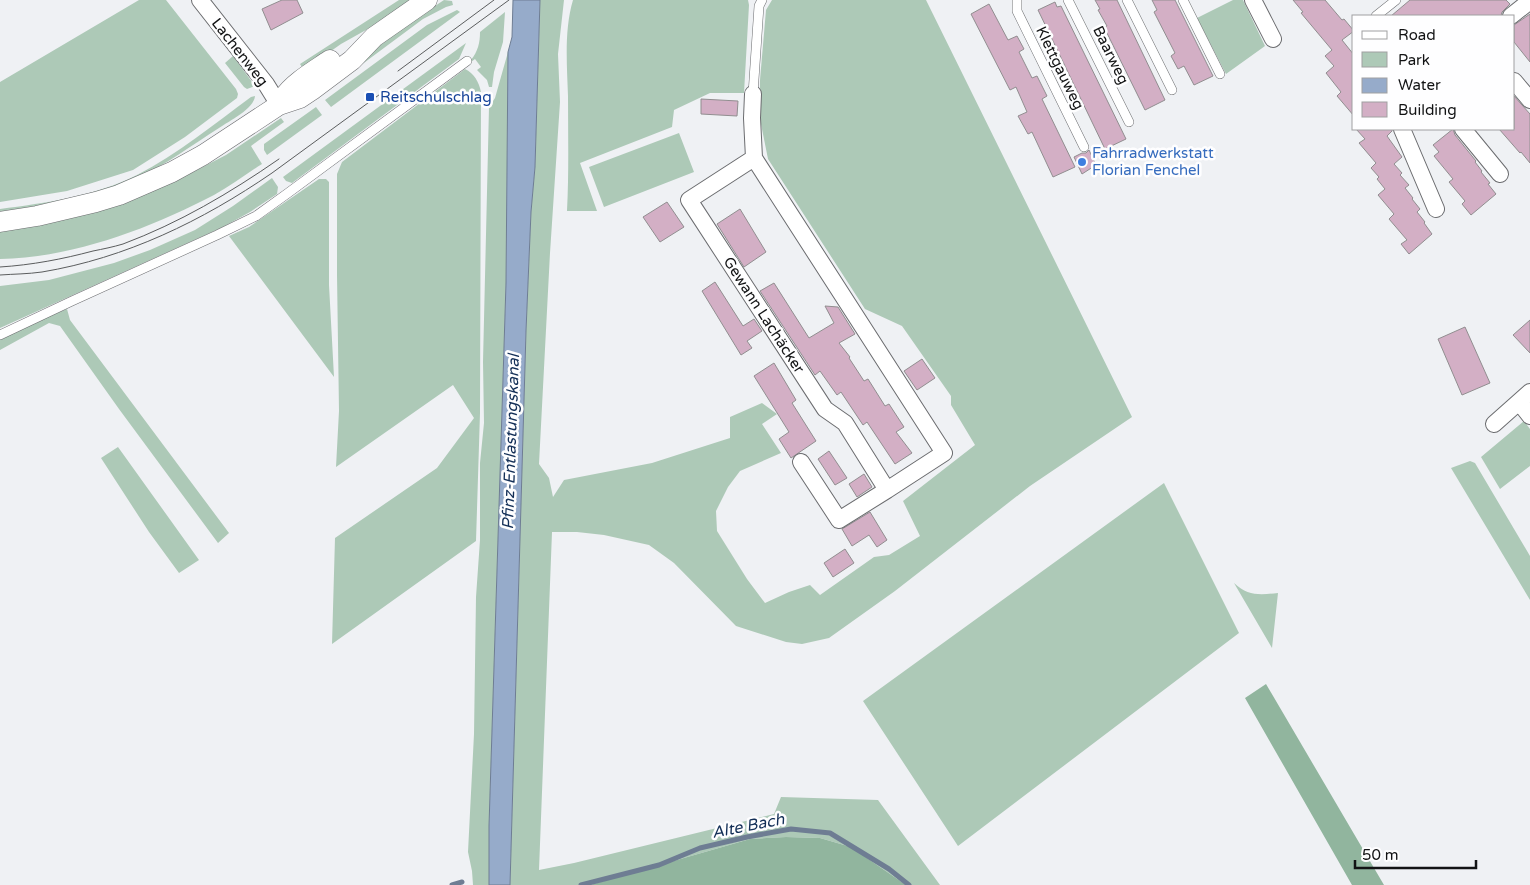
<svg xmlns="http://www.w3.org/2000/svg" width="1530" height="885" viewBox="0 0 1530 885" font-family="'Varela Round',sans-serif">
<rect width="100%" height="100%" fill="#eff1f4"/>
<!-- green -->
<path fill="#adc9b7" d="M139,0h27l70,89 2,5 -1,4 -52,39 -52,33 -66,21 -67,11v-120z
M399,0h13l-30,21 -41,23 -37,26 -4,-6z
M444,0l8,1 1,4 -7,2 -23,12 -101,75 71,-60z
M540,0h24l-6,54 2,48 -10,151 -11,211 10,14 4,19 11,-17 88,-17 78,-25v-21l32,-14 15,11 -15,10 19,29 -41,18 -12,16 -12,24 1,20 30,48 18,24 24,-11 21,-7 10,10 54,-38 15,-2 31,-19 -17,-35 72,-56 -24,-40v-9l-49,-70 -37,-17 -97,-150 -8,-40v-39l6,-70 6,-10h154l206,417 -102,69 -135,105 -66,47 -27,6 -16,-2 -50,-16 -62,-63 -25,-18 -45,-10 -27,-3h-25l-13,338 35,-7 200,-49 7,-17 97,3 62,85h-34l-55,-38 -31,-9 -34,-1 -36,2 -160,46h-80l16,-554 5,-119 4,-45z
M573,0h175l1,5 -5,88h-34l-36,17 -2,17 -92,36 17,48h-30c2,-38 1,-77 1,-115 -1,-31 -4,-66 5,-96z
M1233,0h10l22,46 -39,28 -29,-56z
M457,10l3,2 -129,95 -6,-7 102,-75z
M505,12l-2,30 -9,30 -2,15h-3l-2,-7 -10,-10 4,-3 -6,-8 -4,3v-2c7,-9 9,-17 9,-28z
M466,43l-7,16 -167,124 -6,-2 -3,-4z
M508,52l-2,231 -17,543v59h-16l-1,-14 -4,-19 6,-118 2,-137 4,-57v-77l4,-40 -1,-61 6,-255 6,-9z
M233,56l22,30 -8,3 -3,-2 -19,-24z
M465,69c9,4 14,13 16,23l-1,321 -4,128 -144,103 3,-106 102,-70 37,-50 -21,-33 -117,82 3,-56 -2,-136v-101l5,-12z
M255,96c-1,13 -26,25 -36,32 -27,17 -53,37 -82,50 -43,20 -91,26 -137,35v-4c46,-6 95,-13 137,-34 41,-21 77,-51 114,-78z
M316,107l6,8 -55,40 -3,-5v-6z
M281,118l3,4 -33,24 11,18c-16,10 -31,22 -48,31 -63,33 -142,63 -214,64v-30l191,-56 35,-18z
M679,133l15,39 -90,35 -15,-40z
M272,178l6,9 -1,7 -27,18 -27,15 -223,101v-42l49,-6 65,-17 36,-13 45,-20 38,-24z
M319,179h7l3,3v103l5,92 -105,-141 20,-9z
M67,309l3,11 159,213 -11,10 -99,-134 -59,-83 -11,-3 -49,27v-10l46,-23z
M1524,421l6,8v37l-30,23 -19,-32z
M118,447l81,113 -20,13 -30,-41 -48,-74z
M1470,461l5,2 55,93v44l-79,-132z
M1164,483l75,150 -281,213 -95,-145z
M1234,583c14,13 25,12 44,10l-6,55z"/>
<!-- forest -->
<path fill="#91b59e" d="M1266,684l118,201h-32l-107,-187z
M786,837l34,1 31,9 55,38h-316l160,-46z"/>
<!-- water -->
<path fill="#96abca" stroke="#6e7d93" d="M513,0h27l-5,167 -4,45 -5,119 -16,554h-21v-59l17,-543 2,-231 4,-15z"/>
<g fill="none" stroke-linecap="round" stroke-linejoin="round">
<!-- stream -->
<path stroke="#6e7d93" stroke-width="5" d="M452,885l10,-3
M581,885l78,-20 41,-17 47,-11 44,-8 39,4 59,36 20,16"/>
</g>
<!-- building -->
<path fill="#d3afc5" stroke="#918e90" d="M282,0h15l6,13 -32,17 -9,-21z
M1095,0h22l48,100 -20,10 -41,-83 3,-1 -9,-16 2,-1z
M1152,0h23l38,76 -19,9 -10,-19 -6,3 -7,-13 4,-3 -21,-41 3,-2z
M1293,0h32l17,20 2,-1 10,12 -12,9 12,15v61l-17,-20 4,-4 -15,-19 8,-7 -9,-10 7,-6 -31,-37 2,-1z
M1410,0h96l4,4 -8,8 -1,4h-110z
M1055,2l2,5 4,-1 65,133 -21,10 -67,-139z
M989,4l19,36 9,-4 7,13 -5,3 13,26 5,-2 10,20 -5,3 33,68 -22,10 -21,-45 -4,2 -10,-18 9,-4 -11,-25 -6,3 -39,-76z
M1530,14v48l-16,-20v-17z
M1514,96l16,18v49l-9,-11 -1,1 -21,-24h15z
M701,99l37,2 -1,15 -36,-2z
M1356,129h36v2l-5,5 15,21 -8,7 8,9 -2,2 9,10 -4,3 8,10 -1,1 8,10 -3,3 8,10 -1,1 8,11 -23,20 -8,-10 6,-4 -18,-21 5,-5 -16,-19 7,-6 -8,-10 2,-2 -8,-9 5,-5 -17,-20 6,-4z
M1453,129l2,6 21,26 -1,1 7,9 -1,1 9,11 -2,1 8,10 -25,21 -9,-11 3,-3 -16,-19 4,-3 -19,-23 5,-4 -6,-7z
M1089,150l7,15 -14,9 -8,-17 8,-4h4z
M667,202l17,25 -24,15 -17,-25z
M740,209l26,43 -22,15 -27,-43z
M715,282l28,44 11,-7 8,12 -15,10 5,7 -11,7 -39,-64z
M774,283l35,55 25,-15 -9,-17 13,1 17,27 -16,9 11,14 -1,1 15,23 4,-2 17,27 4,-2 15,23 -8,5 16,21 -17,11 -28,-42 -4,3 -22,-33 -4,3 -17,-24 -5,4 -55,-84z
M1530,320v33l-17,-18z
M1465,327l25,56 -28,12 -24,-56z
M922,359l13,19 -18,12 -13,-19z
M774,363l22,37 -4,3 24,38 -25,17 -12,-19 10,-7 -35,-56z
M829,451l18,27 -12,7 -17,-26z
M864,474l8,13 -15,10 -8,-13z
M870,512l17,28 -10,7 -8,-12 -17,11 -10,-17z
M845,549l9,14 -21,14 -9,-14z"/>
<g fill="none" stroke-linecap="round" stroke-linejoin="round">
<!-- service casing -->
<g stroke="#6b6c6f" stroke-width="10">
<path id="service" d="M1017,0v11l67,136
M1068,0l61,122
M1127,0l45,90
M1183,0l37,74
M1376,16l20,-16
M753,94l6,-88 3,-6
M0,335l72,-34 145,-66 39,-19 32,-23 179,-132"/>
</g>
<!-- minor casing -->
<g stroke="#6b6c6f" stroke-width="18">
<path id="minor" d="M200,0l66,84 13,21
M1253,0l20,39
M1511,16l19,-15
M1514,81l16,19
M753,94l-1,24 2,40
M1402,129l34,80
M1463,129l37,45
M754,158l190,295 -57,37 -42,-67 -20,-14 -136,-209z
M1519,402l11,14
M1494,424l36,-32
M801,462l38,58 48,-30"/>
</g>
<!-- tertiary casing -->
<g stroke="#6b6c6f" stroke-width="21">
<path id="tertiary" d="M283,98c11,-16 31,-27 47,-38
M0,222l37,-6 59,-14 23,-7 53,-23 31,-17 76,-50 21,-7 12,-8 40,-30 22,-23 53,-37"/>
</g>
<!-- service -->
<use href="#service" stroke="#fff" stroke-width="9"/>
<!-- minor -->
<use href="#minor" stroke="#fff" stroke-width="16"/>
<!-- tertiary -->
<use href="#tertiary" stroke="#fff" stroke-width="20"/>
<!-- tram -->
<path stroke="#5b5d5e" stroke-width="1" d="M398,71l96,-71
M0,267c32,-2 63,-8 93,-16 10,-2 20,-4 30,-7 56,-21 107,-51 156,-85
M0,275c14,-1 28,-1 42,-3 84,-14 160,-51 230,-99l237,-173"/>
</g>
<!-- markers -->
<rect fill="#1a4fb4" stroke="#fefeff" stroke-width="2" x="365" y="92" width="10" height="10" rx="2.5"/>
<circle fill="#3f7fe0" stroke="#fefeff" stroke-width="2" cx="1082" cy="162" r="5"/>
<g text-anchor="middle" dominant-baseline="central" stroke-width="5" stroke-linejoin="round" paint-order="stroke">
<!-- street labels -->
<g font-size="15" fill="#121314" stroke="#fefeff">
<text transform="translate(240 52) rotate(52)">Lachenweg</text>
<text transform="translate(1111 55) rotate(64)">Baarweg</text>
<text transform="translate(1060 68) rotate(64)">Klettgauweg</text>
<text transform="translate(764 315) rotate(57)">Gewann Lachäcker</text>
</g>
<!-- transit labels -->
<g font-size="15" fill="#164399" stroke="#fefeff" text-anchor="start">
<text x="380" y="97">Reitschulschlag</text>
</g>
<!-- shop labels -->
<g font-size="15" fill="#366cbe" stroke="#fefeff" text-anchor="start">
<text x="1092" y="153">Fahrradwerkstatt<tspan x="1092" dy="17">Florian Fenchel</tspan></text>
</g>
<!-- water labels -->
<g font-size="16" font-style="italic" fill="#132f57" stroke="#fefeff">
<text transform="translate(511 442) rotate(-88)">Pfinz-Entlastungskanal</text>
<text transform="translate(748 826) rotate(-11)">Alte Bach</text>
</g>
</g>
<!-- legend -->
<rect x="1352" y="15" width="162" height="115" fill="#fefeff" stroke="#a0a0a1"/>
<rect x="1362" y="31" width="25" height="8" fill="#ffffff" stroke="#a0a0a1"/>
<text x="1398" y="40" font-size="15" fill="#121314">Road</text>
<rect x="1362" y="52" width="25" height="15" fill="#adc9b7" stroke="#a0a0a1"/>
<text x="1398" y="65" font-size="15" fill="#121314">Park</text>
<rect x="1362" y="78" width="25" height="15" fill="#96abca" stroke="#a0a0a1"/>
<text x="1398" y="90" font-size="15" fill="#121314">Water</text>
<rect x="1362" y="102" width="25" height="15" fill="#d3afc5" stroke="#a0a0a1"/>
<text x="1398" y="115" font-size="15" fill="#121314">Building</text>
<!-- scale -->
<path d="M1355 860v8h121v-8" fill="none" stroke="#121314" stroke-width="2.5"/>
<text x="1362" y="860" font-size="15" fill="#121314" stroke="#fefeff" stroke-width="4" paint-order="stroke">50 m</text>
</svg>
